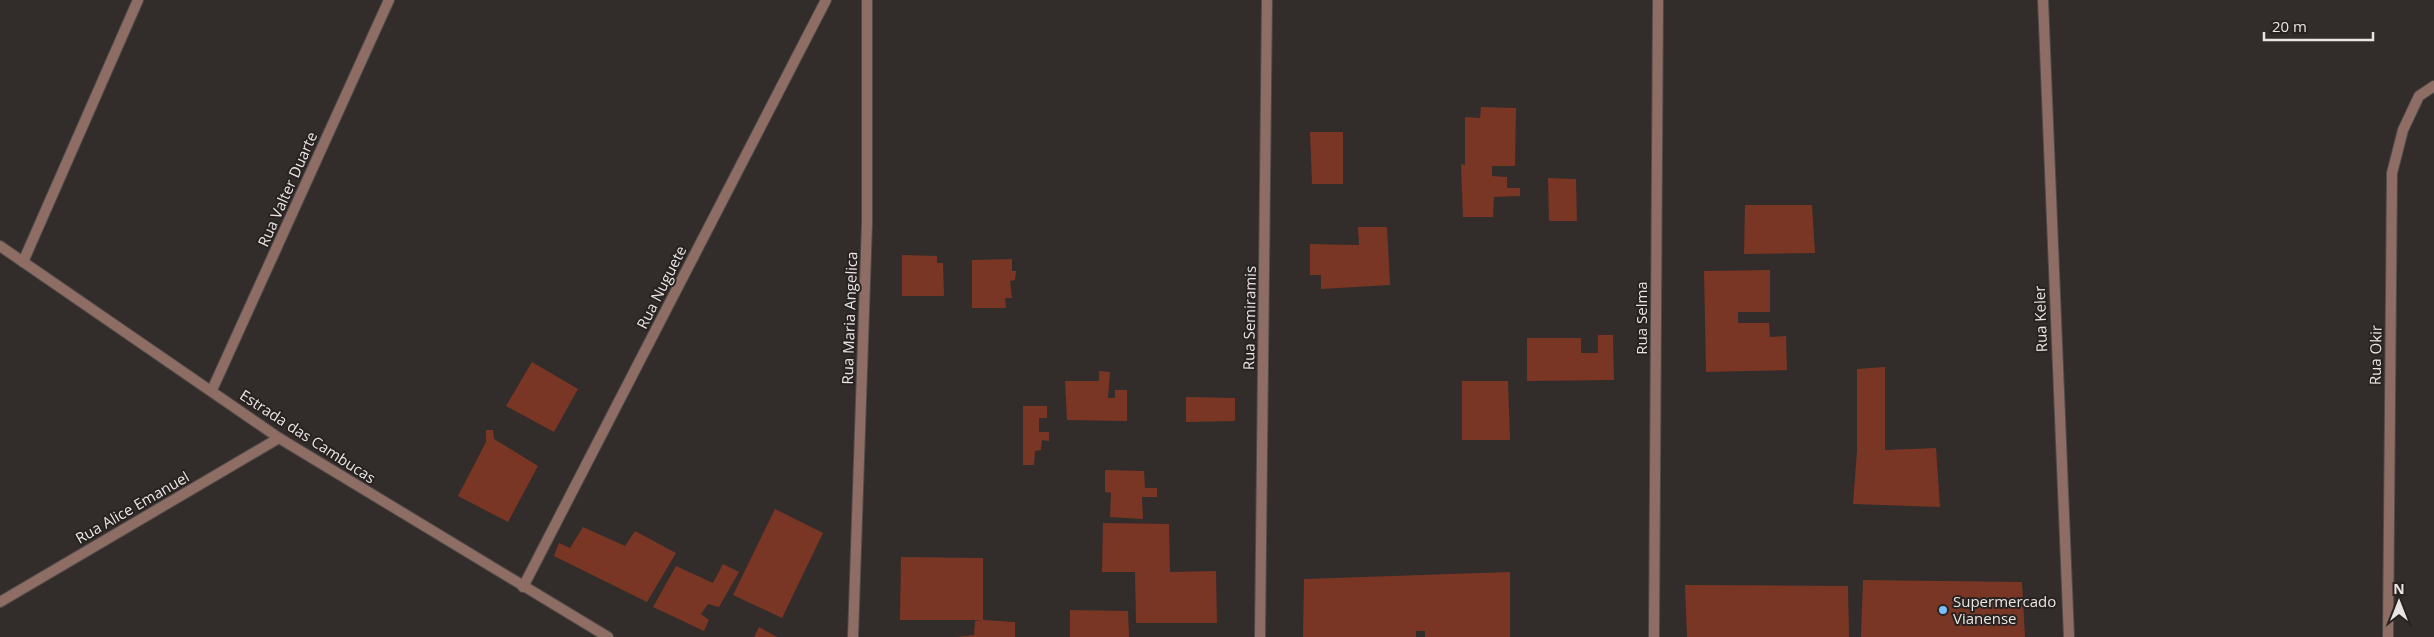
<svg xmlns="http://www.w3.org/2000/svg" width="2434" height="637" viewBox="0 0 2434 637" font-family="'Open Sans',sans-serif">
<rect width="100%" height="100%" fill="#322c2a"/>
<!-- building -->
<path fill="#7a3624" d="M1481,107l35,1 -1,58h-23v10l15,1v11h13v8l-26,1 -1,20h-30l-2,-53 4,1v-48l15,1z
M1310,132h33v52h-31z
M1548,178l28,1 1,42h-28z
M1745,205h67l3,48 -71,1z
M1358,227h29l3,58 -69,4v-14h-11v-31l49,1z
M902,255l35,1v7h6l1,33h-42z
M1012,259v12h4l-1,9 -5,1 2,17h-7l1,10h-34v-48z
M1770,270v42h-32v11h31l1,14 16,-1 1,34 -81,2 -2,-101z
M1598,335h15l1,45 -87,1v-43h54v15h17z
M532,362l46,27 -24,43 -48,-26z
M1885,367v83l51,-2 4,59 -87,-3 4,-53v-82z
M1099,371l11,1 -2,26h7v-8h12v31l-60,-1 -2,-39h34z
M1462,381h46l2,59h-48z
M1186,397l49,1v23l-49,1z
M1023,406h24v12h-8v14h10v9l-7,-1 -1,10 -6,1 -1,14h-11z
M486,430h7l1,9 44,27 -30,56 -50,-26 28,-54z
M1105,470l39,1 1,17h12v9h-15l1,22 -33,-2 1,-24 -6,-1z
M775,509l48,24 -41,85 -49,-23z
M1103,523l66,1 1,48 46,-1 1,52h-81l-1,-51h-33z
M583,527l42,19 10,-15 41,22 -29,49 -93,-46 5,-13 11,5z
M901,557l82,1v62h-83z
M723,564l16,8 -20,35 -11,-3 -7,10 8,6 -5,11 -51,-24 23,-41 37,17z
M1510,572v65h-85v-6h-9v6h-113l1,-58z
M1863,580l159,2 3,55h-164z
M1685,585l163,1 1,51h-162z
M1070,610l58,1 1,26h-59z
M983,620l32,2v15h-59l18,-2 1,-14z
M759,627l18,10h-23z"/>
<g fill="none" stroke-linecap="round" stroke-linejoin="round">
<!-- minor casing -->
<g stroke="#4f4a48" stroke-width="12">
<path id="minor" d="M2043,0l26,637
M23,262l115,-262
M212,390l177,-390
M523,587l303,-587
M0,602l279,-164
M853,637l14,-414v-223
M1260,637l7,-637
M1654,637l4,-637
M2388,637l4,-464 11,-43 16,-34 15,-10"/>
</g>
<!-- tertiary casing -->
<g stroke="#4f4a48" stroke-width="12">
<path id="tertiary" d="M0,246l279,192 329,199"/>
</g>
<!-- minor -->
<use href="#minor" stroke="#8e6d64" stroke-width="10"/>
<!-- tertiary -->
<use href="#tertiary" stroke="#8e6d64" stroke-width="10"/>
</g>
<!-- markers -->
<circle fill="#7bbef9" stroke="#282221" stroke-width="2" cx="1943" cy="610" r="5"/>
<g text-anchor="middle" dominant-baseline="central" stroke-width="4" stroke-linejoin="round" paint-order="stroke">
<!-- street labels -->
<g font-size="15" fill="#e9e5e4" stroke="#282221">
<text transform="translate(287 189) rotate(-66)">Rua Valter Duarte</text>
<text transform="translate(661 287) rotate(-63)">Rua Nuguete</text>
<text transform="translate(849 318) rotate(-88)">Rua Maria Angelica</text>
<text transform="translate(1249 318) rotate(-89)">Rua Semiramis</text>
<text transform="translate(1641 318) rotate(-90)">Rua Selma</text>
<text transform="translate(2040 319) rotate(-92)">Rua Keler</text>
<text transform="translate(2375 355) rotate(-89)">Rua Okir</text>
<text transform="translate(308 436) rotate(33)">Estrada das Cambucas</text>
<text transform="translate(132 507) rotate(-30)">Rua Alice Emanuel</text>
</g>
<!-- poi labels -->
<g font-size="15" fill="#e9e5e4" stroke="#282221" text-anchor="start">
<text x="1953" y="601">Supermercado<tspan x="1953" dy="17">Vianense</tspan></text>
</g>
</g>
<!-- north arrow -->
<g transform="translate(2399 602)" stroke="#282221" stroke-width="4" paint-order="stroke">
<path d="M0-4L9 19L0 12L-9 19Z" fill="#e9e5e4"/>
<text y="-8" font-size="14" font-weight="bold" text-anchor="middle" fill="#e9e5e4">N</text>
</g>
<!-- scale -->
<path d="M2264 32v8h109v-8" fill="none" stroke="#e9e5e4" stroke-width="2.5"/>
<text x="2272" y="32" font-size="15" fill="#e9e5e4" stroke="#282221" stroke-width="4" paint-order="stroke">20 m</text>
</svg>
